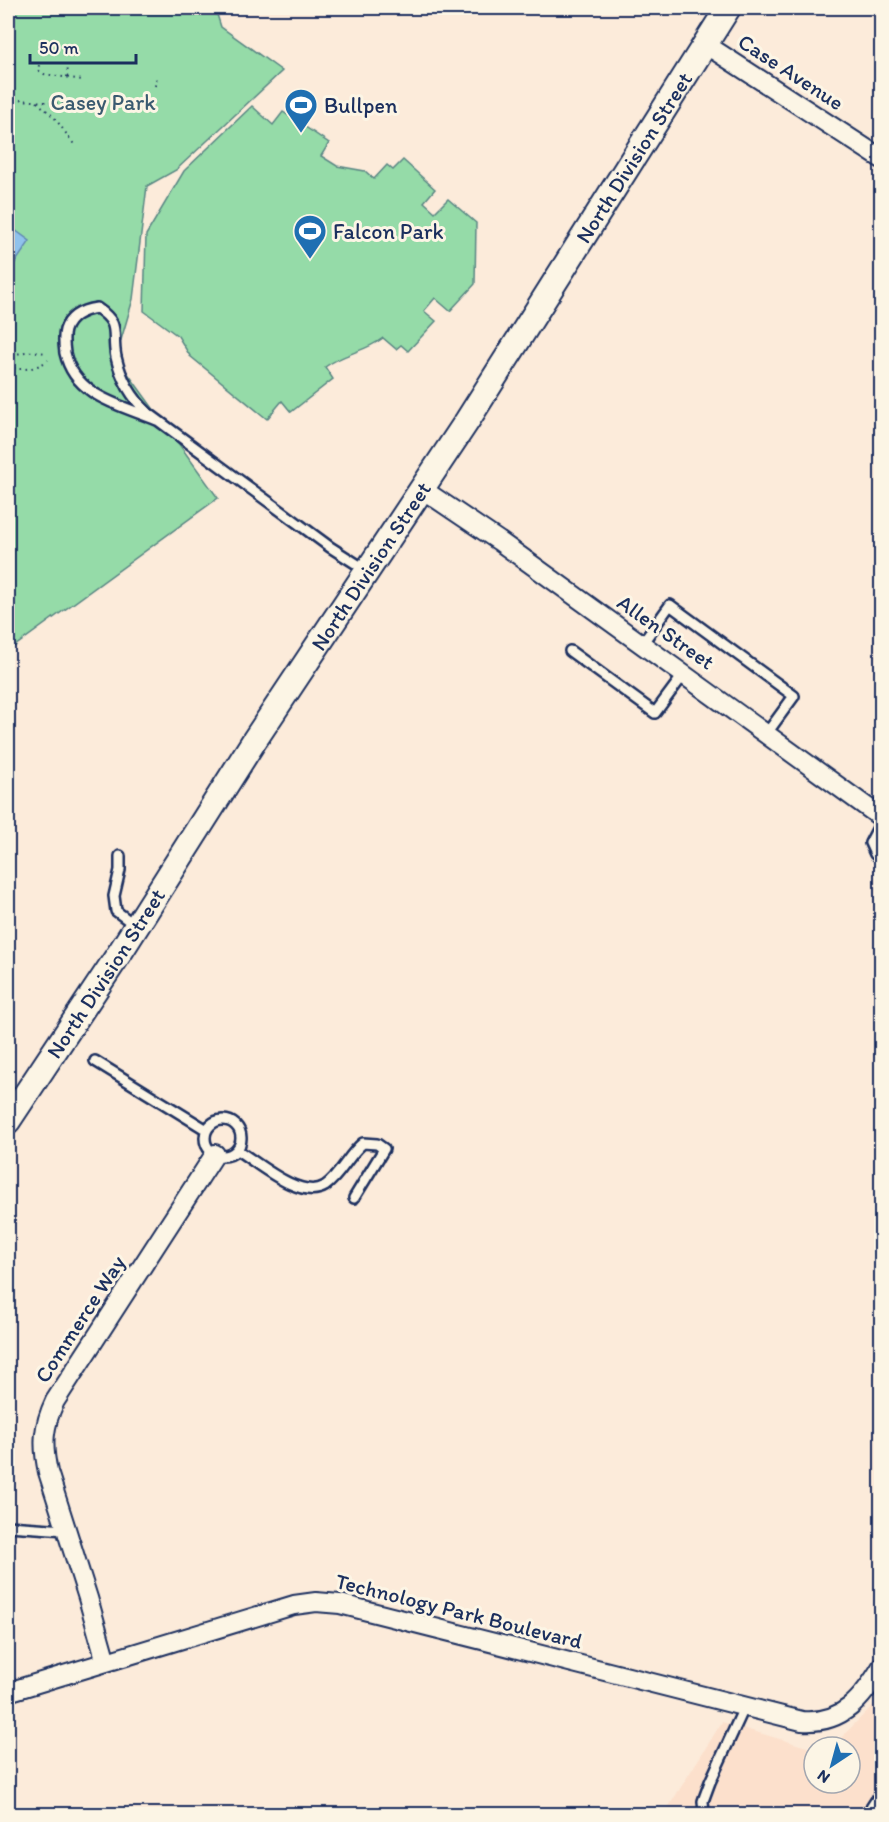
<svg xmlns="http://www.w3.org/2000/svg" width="889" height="1822" viewBox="0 0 889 1822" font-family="Itim,sans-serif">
<rect width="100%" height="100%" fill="#fcebda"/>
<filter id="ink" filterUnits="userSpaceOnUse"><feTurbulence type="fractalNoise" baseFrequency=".0167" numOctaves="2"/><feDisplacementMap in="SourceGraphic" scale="12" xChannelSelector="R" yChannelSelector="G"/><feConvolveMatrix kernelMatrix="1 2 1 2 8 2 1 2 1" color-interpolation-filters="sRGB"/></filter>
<g filter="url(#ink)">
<!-- built -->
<path fill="#fce0cc" d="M881,1697v117h-217l58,-92 92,27v34h36v-36h-18z"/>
<!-- green -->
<path fill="#95dba8" stroke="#588583" stroke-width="1.5" d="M8,8h207l6,19 61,44 -106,99 -29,16 -14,113 -17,58 102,141 -210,153z
M252,106l21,19 10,-13 46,31 -8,13 16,10 28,5 9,8 13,-14 6,5 10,-10 32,29 -11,13 11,10 13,-13 28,24 -1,61 -25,27 -15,-13 -11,13 12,10 -28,30 -7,-6 -5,4 -13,-11c-18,14 -39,15 -58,29l8,12 -42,33 -9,-11 -15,18 -77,-63 -12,-20 -34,-25 2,-76 38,-64z"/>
<!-- water -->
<path fill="#90c2ec" stroke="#6187b3" stroke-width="1.5" d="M8,225l22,16 -22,32z"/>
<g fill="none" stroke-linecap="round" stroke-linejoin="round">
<!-- lane casing -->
<g stroke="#1b2f5e" stroke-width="14">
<path id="lane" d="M157,420c-36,-15 -82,-23 -92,-67 -1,-7 -2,-16 0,-23 5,-15 18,-20 32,-22 25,17 14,24 19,49 5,22 15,40 32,56l182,134 36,23
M642,644l28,-39 124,91 -27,37
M570,651l85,62 29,-39
M882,820l-12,23 5,11 7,5
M120,856v14l-6,26 2,15 20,15
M95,1061l112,69
M205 1138a18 18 0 1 1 36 0a18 18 0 1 1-36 0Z
M237,1150c21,13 64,51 88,36 16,-11 23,-31 38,-43l14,1 7,5 -30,49
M8,1526l58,4
M704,1814l-1,-13 7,-19 34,-74
M867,1814l15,-23"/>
</g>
<!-- street casing -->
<g stroke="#1b2f5e" stroke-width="22">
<path id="street" d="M705,44l177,115
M422,489l77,52 383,277
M106,1662l-18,-64 -40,-126c-6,-27 -5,-46 7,-71l160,-247
M8,1692l286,-87 22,-3 24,2 462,117c41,3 61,-23 80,-55"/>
</g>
<!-- secondary casing -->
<g stroke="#1b2f5e" stroke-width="28">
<g id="secondary">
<path id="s1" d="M8,1121l111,-167 135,-213 213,-320 261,-413"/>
</g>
</g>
<!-- path -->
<path stroke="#1b2f5e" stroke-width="2" stroke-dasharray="1.5 4.5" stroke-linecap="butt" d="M39,65l-1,5 6,4 39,6
M67,77l1,-12
M155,86l2,-10
M8,99l72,6
M37,102l17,15 22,30
M8,360c10,-10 25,-9 38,-7
M8,366c13,6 28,3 40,-6"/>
<!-- lane -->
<use href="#lane" stroke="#fcf5e5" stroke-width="9"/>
<!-- street -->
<use href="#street" stroke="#fcf5e5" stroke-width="18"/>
<!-- secondary -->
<use href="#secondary" stroke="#fcf5e5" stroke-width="24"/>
</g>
</g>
<!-- icons -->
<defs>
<g id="stadium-pin" transform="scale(1.725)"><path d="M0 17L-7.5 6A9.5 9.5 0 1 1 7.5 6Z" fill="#1f6fb2" stroke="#fcf5e5"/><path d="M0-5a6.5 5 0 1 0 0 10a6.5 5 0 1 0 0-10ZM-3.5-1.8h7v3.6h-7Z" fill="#fff"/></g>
</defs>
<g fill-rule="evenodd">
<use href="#stadium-pin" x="301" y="105"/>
<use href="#stadium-pin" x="310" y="231"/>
</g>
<g text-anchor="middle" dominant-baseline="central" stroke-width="6" stroke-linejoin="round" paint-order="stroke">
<!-- street labels -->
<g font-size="22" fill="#1b2f5e" stroke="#fcf5e5">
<text transform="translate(791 72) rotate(33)">Case Avenue</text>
<text stroke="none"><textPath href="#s1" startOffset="1149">North Division Street</textPath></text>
<text stroke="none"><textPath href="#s1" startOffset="663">North Division Street</textPath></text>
<text transform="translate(666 632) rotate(35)">Allen Street</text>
<text stroke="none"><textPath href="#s1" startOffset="177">North Division Street</textPath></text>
<text transform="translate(80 1319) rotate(-57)">Commerce Way</text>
<text transform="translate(459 1611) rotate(14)">Technology Park Boulevard</text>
</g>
<!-- park labels -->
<g font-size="22" fill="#3a5a70" stroke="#fcf5e5">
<text x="103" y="102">Casey Park</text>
</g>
<!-- poi labels -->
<g font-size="22" fill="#1b2f5e" stroke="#fcf5e5" text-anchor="start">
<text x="324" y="105">Bullpen</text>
<text x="333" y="231">Falcon Park</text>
</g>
</g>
<!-- margin -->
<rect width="889" height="1822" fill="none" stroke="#fcf5e5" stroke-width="30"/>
<rect x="15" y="15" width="859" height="1792" fill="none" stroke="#1b2f5e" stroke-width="2" filter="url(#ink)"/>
<!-- north arrow -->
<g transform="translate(832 1765) rotate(216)"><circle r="28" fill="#fcf5e5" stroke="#a2a6af" stroke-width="1.5"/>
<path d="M0-4.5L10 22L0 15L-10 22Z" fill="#1f6fb2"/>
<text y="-9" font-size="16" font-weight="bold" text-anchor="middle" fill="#1b2f5e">N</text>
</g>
<!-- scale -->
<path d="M30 54v9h106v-9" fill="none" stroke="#1b2f5e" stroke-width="3"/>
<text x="39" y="54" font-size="18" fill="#1b2f5e" stroke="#fcf5e5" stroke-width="4.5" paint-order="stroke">50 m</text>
</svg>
